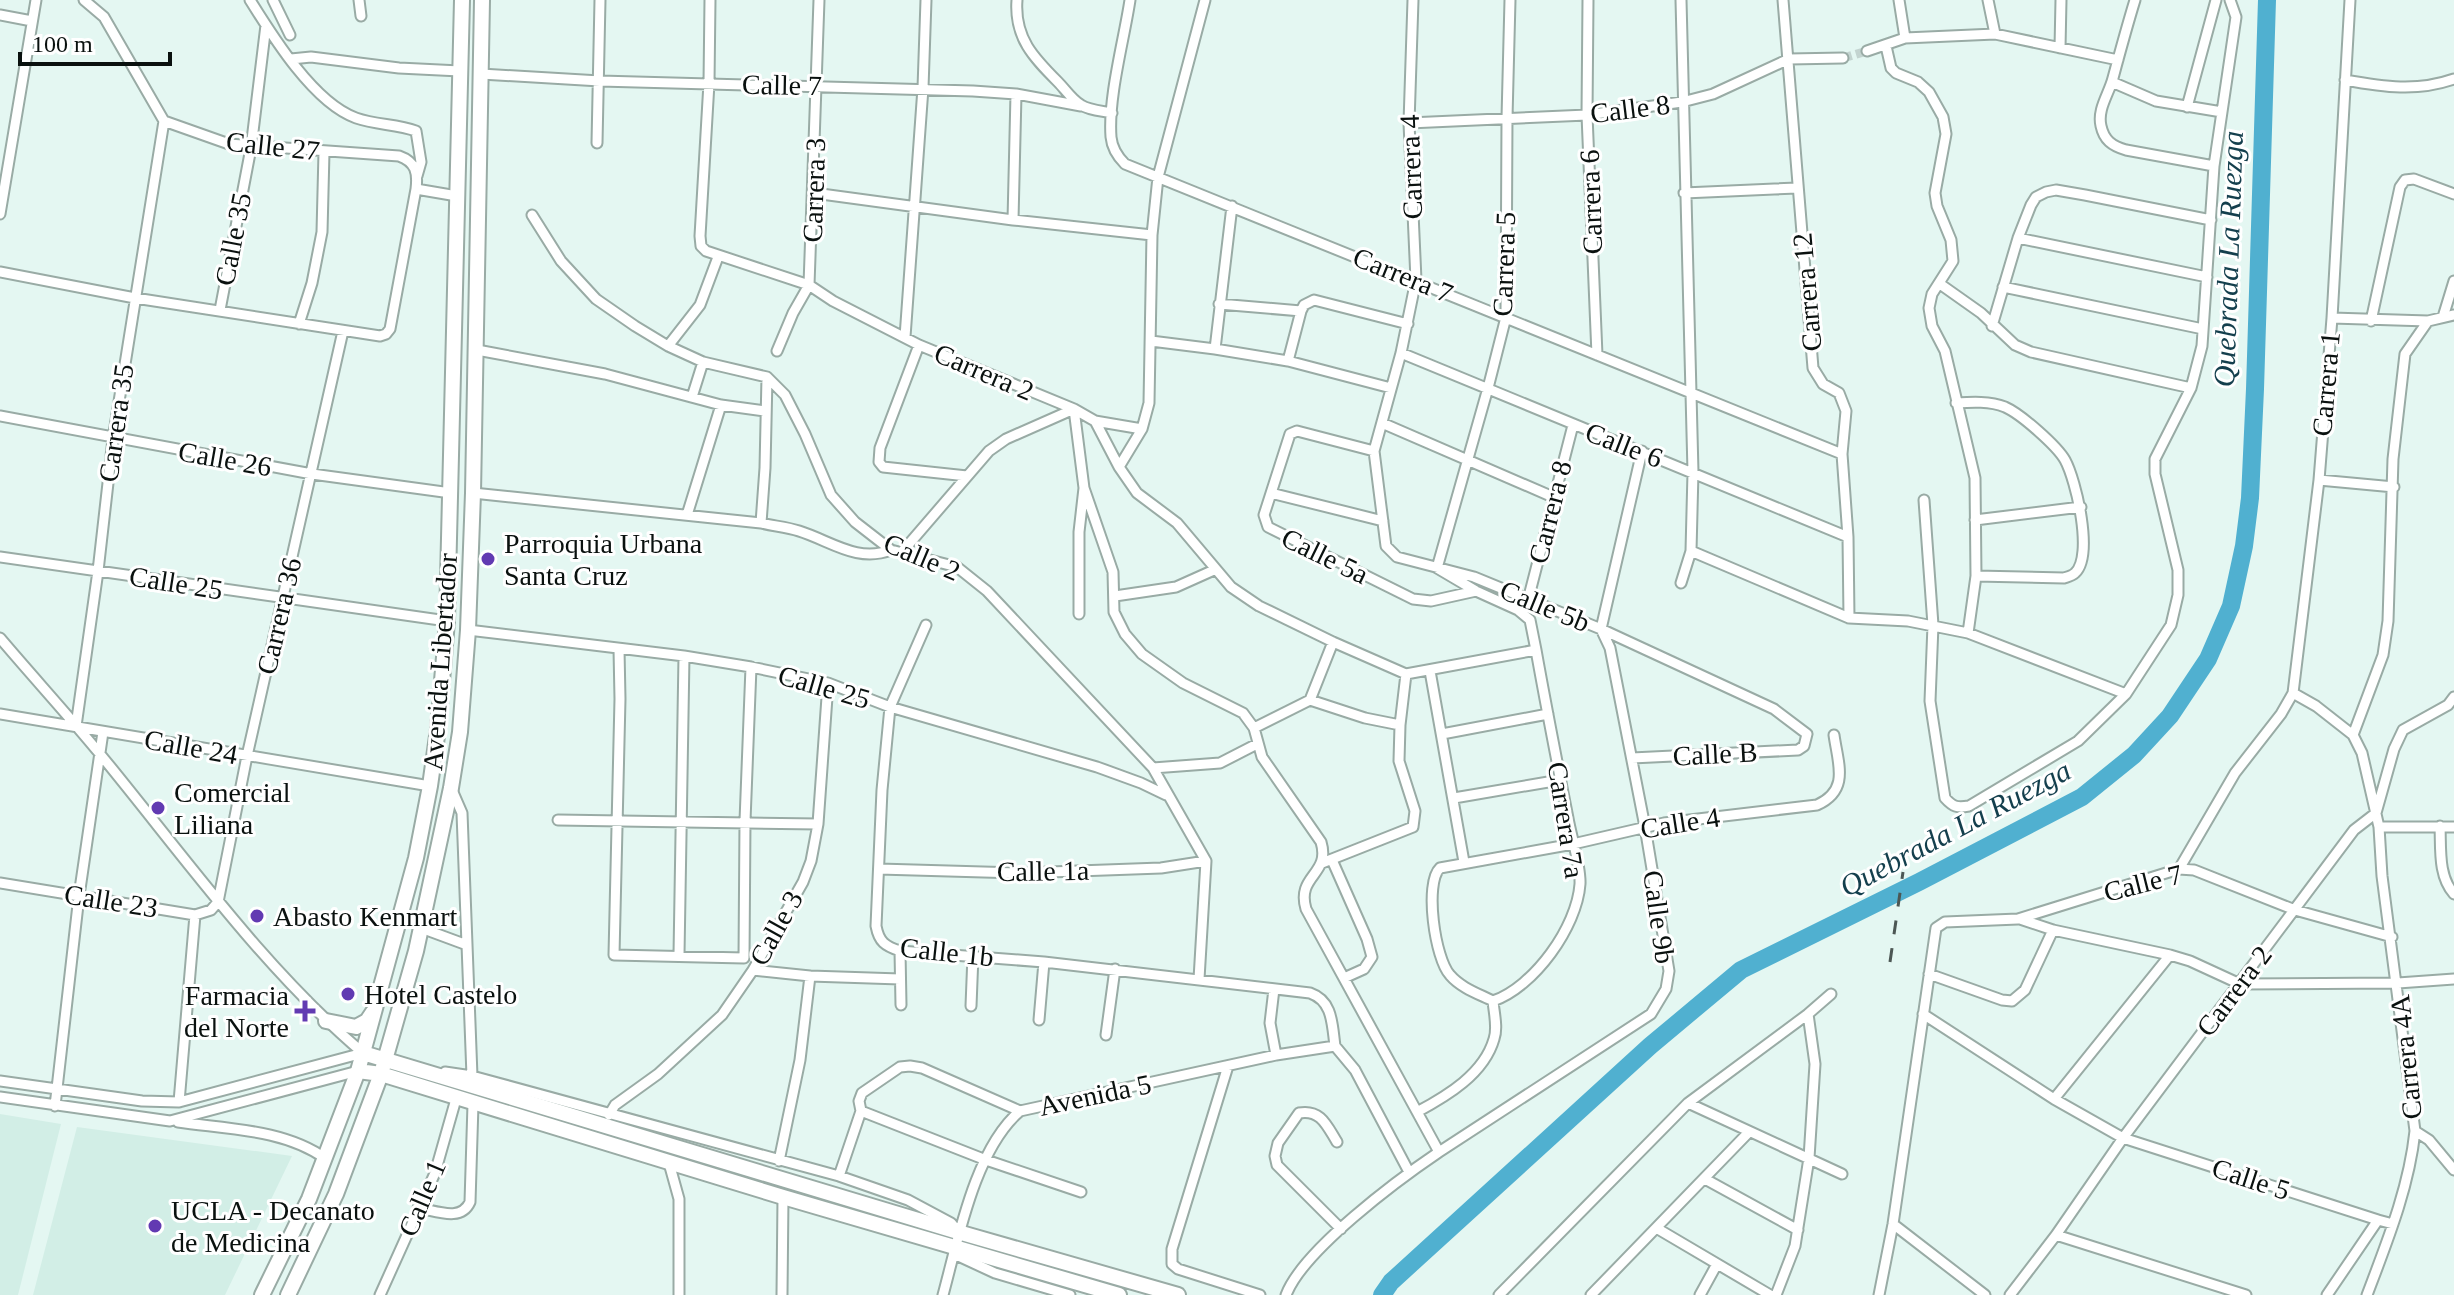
<svg xmlns="http://www.w3.org/2000/svg" width="2454" height="1295" viewBox="0 0 2454 1295" font-family="'Times New Roman',serif">
<rect width="100%" height="100%" fill="#e4f7f2"/>
<!-- built -->
<path fill="#d2eee6" d="M0,1114l61,10 -43,171h-18z
M77,1127l215,29 -67,139h-192z"/>
<g fill="none" stroke-linecap="round" stroke-linejoin="round">
<!-- river -->
<path stroke="#50b0d0" stroke-width="18" d="M1382,1295l9,-13 259,-236 91,-76 178,-88 163,-85 52,-42 36,-39 38,-57 23,-53 13,-60 6,-48 5,-109 12,-389"/>
<!-- minor-tunnel -->
<path stroke="#c3d4d0" stroke-width="9" stroke-dasharray="9 4.5" stroke-linecap="butt" d="M1843,58l24,-7"/>
<!-- minor casing -->
<g stroke="#99aba5" stroke-width="13">
<path id="minor" d="M84,0l20,17 60,104 65,23 170,12c17,6 19,17 17,33l41,7
M250,0c23,37 64,103 106,118 20,7 41,6 60,13l5,31 -4,14
M273,0l17,35
M359,0l2,16
M710,0l-1,83 -9,153 1,10 5,5 103,34 24,16 86,44 155,64 21,12 24,46 18,26 40,30 54,64 28,19 74,36 73,32 130,-24
M1017,0c-3,38 17,58 41,82 7,7 14,18 23,23 7,5 21,6 31,8
M1130,0c-6,40 -22,97 -19,137 1,11 6,19 14,27l717,290
M1413,0l-4,123 7,157 -15,73 -27,98 12,95 11,11 77,20 127,52 173,80 33,25 -3,12 -6,4 -166,8
M1510,0l-3,118 -1,199 -18,71 -51,180 39,23 42,19 12,10 6,30c10,56 21,112 32,168 3,18 13,48 12,66 -3,43 -46,103 -87,117 -14,-7 -32,-13 -43,-26 -15,-16 -26,-92 -10,-107l133,-24 91,-21 153,-18c33,-15 21,-41 17,-70
M1588,0l-1,115 10,240
M1681,0l12,472 -2,79 -10,32
M1783,0l30,368 10,16 16,9 7,18 -4,43 6,83 1,81
M1899,0l6,38 90,-4 123,26
M1988,0l7,34
M2135,0c-8,26 -15,52 -22,78 -4,16 -16,31 -12,48 3,14 11,20 25,24l88,16
M2350,0l-18,318 -13,162 -26,213 23,13 37,29
M0,15l32,6
M2060,48l1,-48
M1867,51l38,-13
M291,59l20,-2 88,11 61,3
M481,74l119,7 373,10 43,3 65,12
M2345,80c39,7 72,12 109,-1
M2112,82l44,19 66,11
M2187,107l29,-107
M1409,123l178,-8 95,-13 31,-8 76,-35 54,-1
M597,143l3,-143
M814,193l199,27 139,15
M1684,193l113,-5
M1232,206l-17,143 73,12 103,27
M0,214l36,-214
M532,215l29,46 35,38 39,27 33,20 35,16 64,15 18,18 20,39 26,61 24,27 36,28 66,17 30,24 166,177 53,93 -7,118
M1013,220l3,-126
M2018,238l189,39
M0,272l135,26 245,38 6,-2 4,-5 26,-140
M1940,284l41,29 34,32 16,7 160,36
M2003,287l200,42
M1219,304l82,7
M220,310l31,-162 15,-123
M2443,317l11,-36
M2332,318l96,3 26,-6
M2371,321l29,-134 5,-7 9,-1 40,15
M299,324l13,-41 10,-51 2,-80
M1992,326l26,-88 13,-33 5,-8 10,-5 10,-2 29,5 126,25
M905,337l18,-249 3,-88
M1151,341l64,8
M919,345l-39,103 -1,14 4,5 84,9
M668,346l32,-41 18,-48
M477,350l128,24 116,31 44,6
M777,351l16,-38 16,-28 10,-285
M1401,353l447,184
M1288,361l13,-50 3,-6 10,-5 94,24
M692,397l11,-35
M1956,403c16,-1 34,-2 49,4 16,7 52,39 60,53 11,20 29,96 10,113 -3,3 -8,4 -11,5l-88,-2
M0,416l312,58 139,19
M1095,421l47,8
M1382,423l171,74
M1374,451l-77,-20 -7,3 -26,81 4,12 145,72 18,2 45,-10
M1119,467l23,-38 7,-26 3,-168 6,-58 47,-177
M2319,480l75,7
M1084,488l29,84 1,40 11,22 17,20 41,29 60,30 11,15 8,29 59,85c10,33 -25,33 -15,67l133,243 212,-138 15,-25 3,-18 -24,-144 -35,-179 -9,-19 41,-178
M473,493l288,30c12,3 26,4 38,8 32,10 58,32 92,19
M1271,493l112,28
M1924,500l9,125 -3,76 15,97c8,9 12,10 24,8l109,-65 48,-47 45,-69 7,-30v-25l-23,-96v-15l36,-71 11,-42 12,-180 22,-149 -6,-17
M687,515l34,-110
M1975,520l106,-13
M761,523l4,-55 2,-91
M1691,551l158,67 59,3 60,12 8,-57 -1,-98 -30,-127 -13,-25 -3,-18 3,-14 21,-33 -2,-21 -14,-34 -2,-13 11,-59 -3,-17 -14,-25 -11,-10 -22,-9 -5,-5 -5,-22
M902,552l87,-101 17,-12 68,-30 10,79 -5,44v82
M0,557l447,64
M1115,596l61,-9 38,-17
M1528,600l45,-175
M926,625l-36,82 -8,83 -6,136c3,16 9,20 24,25l144,11 266,31c23,8 22,31 25,53l-59,9 -256,56c-45,38 -62,129 -77,184
M468,630l216,26 67,11 77,16 62,24 207,60 44,16 25,12
M1968,633l158,61
M0,638c33,39 68,77 100,116 84,102 162,213 263,299
M1333,642l-23,58 55,18 35,7 6,-51
M619,649l1,50 -6,256 130,3 1,-137 6,-154
M1430,671l34,191
M0,714l430,72
M76,726l22,-155 15,-132 51,-318
M1254,728l56,-28
M1442,734l106,-20
M1153,768l67,-5 37,-19
M452,790l10,23 10,263
M1454,798l106,-18
M558,820l260,4
M2440,826c1,23 -2,50 14,68
M2379,827h75
M1332,860l35,79 5,18 -8,12 -20,9
M1322,863l91,-36 2,-16 -16,-50 1,-36
M879,869l143,4 139,-5 45,-7
M2179,869l56,-96 46,-59 12,-21
M0,883l195,32 16,-5 7,-8 29,-146 96,-425
M2020,919l33,11 117,25 20,6 50,23 158,-1 56,-4
M421,928l46,17
M900,951l1,54
M679,955l5,-299
M753,970l57,6 90,3
M1929,974l73,26 10,1 13,-11 28,-60
M1274,989l-4,34 6,32
M971,1006l2,-51
M1808,1014l23,-20
M1923,1014l131,85 69,39 255,82
M1039,1020l5,-58
M1106,1035l9,-66
M1335,1046l20,24 54,102
M1228,1066l-56,183v15l6,5 82,26
M445,1072l27,4 367,100 69,24 43,23 5,6
M0,1081l142,20 37,1 184,-49
M0,1097l170,24 188,-50
M2054,1099l116,-144
M179,1102l16,-187
M1688,1103l154,71
M55,1106l24,-210 24,-164
M861,1111l125,49 95,32
M1417,1112c30,-16 67,-38 77,-73 4,-11 0,-26 -1,-38
M609,1115l6,-10 43,-31 64,-59 31,-45 50,-88 8,-21 7,-37 10,-141
M178,1122c48,7 107,7 148,37
M2415,1131l14,9 25,30
M1337,1142c-10,-16 -16,-33 -38,-29l-21,30 -3,13 2,9 64,64
M779,1161l21,-101 10,-84
M669,1163l10,36v96
M839,1176l22,-65 -2,-10 3,-8 38,-26 10,-1 12,2 98,43
M1705,1179l93,51
M418,1208c19,3 43,14 52,-6l3,-98
M1893,1224l92,71
M1658,1229l112,66
M2056,1235l190,60
M954,1254l41,19 75,22
M380,1295l55,-122 21,-74
M782,1295l1,-98
M1286,1295c17,-45 113,-116 153,-143
M1499,1295l189,-192 120,-89 7,50 -6,94 -14,88 -19,49
M1591,1295l158,-163
M1700,1295l17,-31
M1879,1295l14,-71 43,-296 9,-6 73,-3 161,-50 15,1 101,40 97,27
M2010,1295l46,-60 67,-97 231,-308 22,-17 18,-64 9,-19 45,-25 6,-8
M2327,1295l51,-75 15,4
M2367,1295c20,-53 42,-107 48,-164l-33,-255 -3,-49 -17,-74 -9,-18 30,-80 5,-34 5,-162 12,-105 23,-33"/>
</g>
<!-- primary casing -->
<g stroke="#99aba5" stroke-width="18">
<path id="primary" d="M326,1021l30,6 11,-6 6,-9
M363,1053l595,179 220,63
M358,1071l23,3 402,123 336,98
M262,1295l47,-96 49,-128 58,-213 14,-72 8,-57 9,-108 15,-621
M288,1295l48,-101 45,-120 35,-123 35,-163 9,-56 8,-102 5,-137 9,-493"/>
</g>
<!-- minor -->
<use href="#minor" stroke="#fff" stroke-width="9"/>
<!-- primary -->
<use href="#primary" stroke="#fff" stroke-width="14"/>
<!-- rail -->
<path stroke="#4c5754" stroke-width="3" stroke-dasharray="14 14" stroke-linecap="butt" d="M1890,962l13,-90"/>
</g>
<!-- markers -->
<g fill="#623ab2" stroke="#fff" stroke-width="3">
<circle cx="488" cy="559" r="8"/>
<circle cx="158" cy="808" r="8"/>
<circle cx="257" cy="916" r="8"/>
<circle cx="348" cy="994" r="8"/>
<path d="M301 999h8v8h8v8h-8v8h-8v-8h-8v-8h8z"/>
<circle cx="155" cy="1226" r="8"/>
</g>
<g text-anchor="middle" dominant-baseline="central" stroke-width="6" stroke-linejoin="round" paint-order="stroke">
<!-- street labels -->
<g font-size="28" fill="#0a110f" stroke="#fff">
<text transform="translate(782 85) rotate(1)">Calle 7</text>
<text transform="translate(1630 109) rotate(-7)">Calle 8</text>
<text transform="translate(273 146) rotate(6)">Calle 27</text>
<text transform="translate(1411 167) rotate(-92)">Carrera 4</text>
<text transform="translate(814 190) rotate(-88)">Carrera 3</text>
<text transform="translate(1591 202) rotate(-92)">Carrera 6</text>
<text transform="translate(233 239) rotate(-79)">Calle 35</text>
<text transform="translate(1504 264) rotate(-88)">Carrera 5</text>
<text transform="translate(1403 275) rotate(22)">Carrera 7</text>
<text transform="translate(1807 292) rotate(-95)">Carrera 12</text>
<text transform="translate(984 372) rotate(23)">Carrera 2</text>
<text transform="translate(2326 384) rotate(-85)">Carrera 1</text>
<text transform="translate(116 423) rotate(-82)">Carrera 35</text>
<text transform="translate(1624 445) rotate(21)">Calle 6</text>
<text transform="translate(225 459) rotate(10)">Calle 26</text>
<text transform="translate(1550 512) rotate(-76)">Carrera 8</text>
<text transform="translate(1325 556) rotate(26)">Calle 5a</text>
<text transform="translate(922 557) rotate(23)">Calle 2</text>
<text transform="translate(176 583) rotate(9)">Calle 25</text>
<text transform="translate(1545 606) rotate(22)">Calle 5b</text>
<text transform="translate(279 616) rotate(-77)">Carrera 36</text>
<text transform="translate(440 662) rotate(-86)">Avenida Libertador</text>
<text transform="translate(824 687) rotate(16)">Calle 25</text>
<text transform="translate(191 747) rotate(10)">Calle 24</text>
<text transform="translate(1715 754) rotate(-3)">Calle B</text>
<text transform="translate(1566 820) rotate(81)">Carrera 7a</text>
<text transform="translate(1680 823) rotate(-9)">Calle 4</text>
<text transform="translate(1043 871) rotate(-1)">Calle 1a</text>
<text transform="translate(2143 883) rotate(-14)">Calle 7</text>
<text transform="translate(111 901) rotate(9)">Calle 23</text>
<text transform="translate(1659 917) rotate(82)">Calle 9b</text>
<text transform="translate(776 928) rotate(-61)">Calle 3</text>
<text transform="translate(947 952) rotate(6)">Calle 1b</text>
<text transform="translate(2234 991) rotate(-53)">Carrera 2</text>
<text transform="translate(2406 1057) rotate(-96)">Carrera 4A</text>
<text transform="translate(1095 1095) rotate(-12)">Avenida 5</text>
<text transform="translate(2251 1179) rotate(18)">Calle 5</text>
<text transform="translate(422 1198) rotate(-67)">Calle 1</text>
</g>
<!-- poi labels -->
<g font-size="28" fill="#0a110f" stroke="#fff" text-anchor="start">
<text x="504" y="543">Parroquia Urbana<tspan x="504" dy="32">Santa Cruz</tspan></text>
<text x="174" y="792">Comercial<tspan x="174" dy="32">Liliana</tspan></text>
<text x="273" y="916">Abasto Kenmart</text>
<text x="364" y="994">Hotel Castelo</text>
<text x="289" y="995" text-anchor="end">Farmacia<tspan x="289" dy="32">del Norte</tspan></text>
<text x="171" y="1210">UCLA - Decanato<tspan x="171" dy="32">de Medicina</tspan></text>
</g>
<!-- water labels -->
<g font-size="30" font-style="italic" fill="#143f4d" stroke="#fff">
<text transform="translate(2228 259) rotate(-88)">Quebrada La Ruezga</text>
<text transform="translate(1955 828) rotate(-28)">Quebrada La Ruezga</text>
</g>
</g>
<!-- scale -->
<path d="M20 52v12h150v-12" fill="none" stroke="#0a110f" stroke-width="4"/>
<text x="32" y="52" font-size="24" fill="#0a110f" stroke="#ffffff" stroke-width="6" paint-order="stroke">100 m</text>
</svg>
